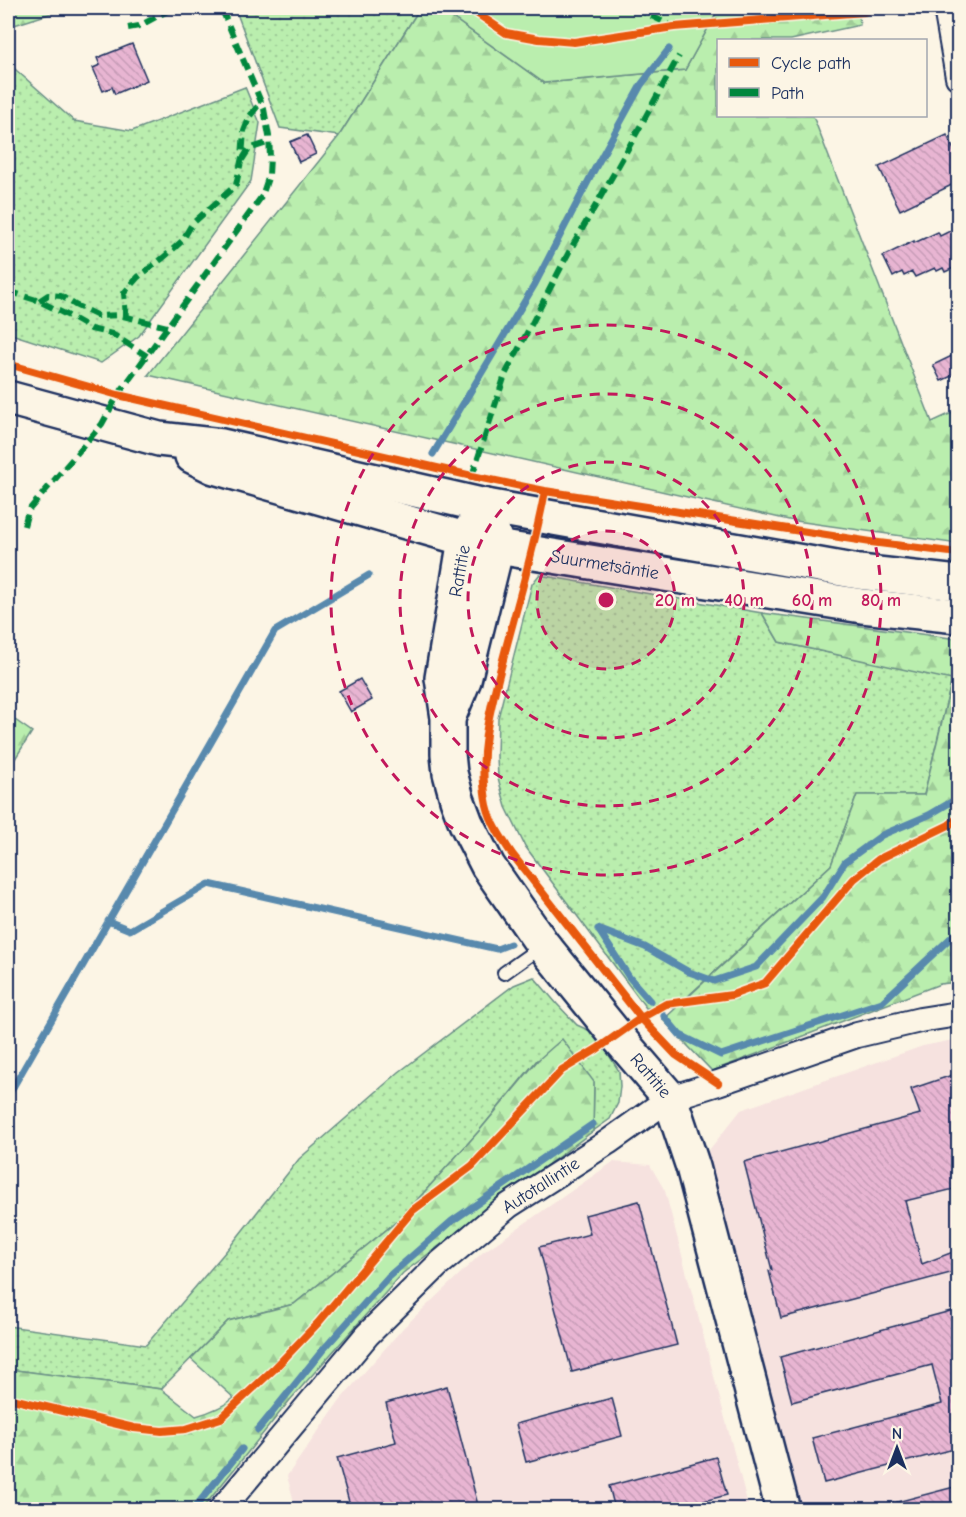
<svg xmlns="http://www.w3.org/2000/svg" width="966" height="1517" viewBox="0 0 966 1517" font-family="'Comic Neue',sans-serif">
<defs>
<pattern id="grass-dots" width="8" height="8" patternUnits="userSpaceOnUse" patternTransform="scale(1.5)"><rect width="8" height="8" fill="#baeeae"/><path d="M2 2h.1M6 6h.1" fill="none" stroke="#9fcc98" stroke-width="1.8" stroke-linecap="round"/></pattern>
<pattern id="forest-firs" width="22" height="20" patternUnits="userSpaceOnUse" patternTransform="scale(1.5)"><rect width="22" height="20" fill="#baeeae"/><path d="M5 1l3.5 6h-7zM16 11l3.5 6h-7z" fill="#9fcc98"/></pattern>
<pattern id="building-back-hatch" width="6" height="6" patternUnits="userSpaceOnUse" patternTransform="scale(1.5)"><rect width="6" height="6" fill="#e8b5d2"/><path d="M-1 5l2 2M0 0l6 6M5-1l2 2" fill="none" stroke="#c69cb7"/></pattern>
</defs>
<rect width="100%" height="100%" fill="#fcf5e5"/>
<filter id="ink" filterUnits="userSpaceOnUse"><feTurbulence type="fractalNoise" baseFrequency=".0167" numOctaves="2"/><feDisplacementMap in="SourceGraphic" scale="12" xChannelSelector="R" yChannelSelector="G"/><feConvolveMatrix kernelMatrix="1 2 1 2 8 2 1 2 1" color-interpolation-filters="sRGB"/></filter>
<g filter="url(#ink)">
<!-- built -->
<path fill="#f6e2df" d="M958,1039v470h-157l-96,-354 36,-45 182,-64z
M613,1162l37,3 15,26 84,318h-453l-9,-33 53,-76 64,-73 78,-74z"/>
<!-- grass -->
<path fill="url(#grass-dots)" stroke="#6a8e86" stroke-width="1.5" d="M235,8h185l-81,128 -59,-8z
M8,63l66,58 58,10 113,-44 15,36 -9,58 -112,155 -38,27 -93,-30z
M539,575l223,38 17,29 173,37 -28,116h-67l-26,70 -156,143h-29l-121,-162 -19,-39 -8,-29 -1,-22 1,-38 34,-134z
M534,977l23,27 20,21 18,8 24,38 1,15 -2,17 -8,16 -17,12 1,-49 -57,-22 -58,71 -78,87 -107,86 -66,17 -67,68 -153,-20v-43l138,19 86,-101 67,-85 100,-87 115,-87z"/>
<!-- forest -->
<path fill="url(#forest-firs)" stroke="#6a8e86" stroke-width="1.5" d="M8,8h60l-60,19z
M420,8h19l105,75 141,-13 34,-62h139l2,17 -69,15h-73v76h95l119,306 26,-12v134l-169,-24 -641,-145 191,-239z
M762,613l196,26v343l-18,2 -228,87 -49,-51 168,-155 26,-70h67l28,-115 -173,-38z
M8,715l24,17 -24,38z
M562,1039l32,43 -1,49 -190,142 -113,127 -88,109 -194,1v-141l153,20 35,27c14,-4 27,-9 38,-18l-43,-39 37,-38 66,-17 107,-86 78,-87 59,-71z"/>
<!-- park -->
<path fill="#baeeae" stroke="#6a8e86" stroke-width="1.5" d="M439,8h280l-34,62 -141,13z"/>
<g fill="none" stroke-linecap="round" stroke-linejoin="round">
<!-- stream -->
<path stroke="#5889ad" stroke-width="7" d="M684,11l2,-3
M433,454l102,-170 58,-112 48,-87 28,-36
M108,921l22,9 79,-46 288,65 13,-5
M598,929l47,18 44,25 25,9 42,-14 67,-70 22,-35 37,-27 47,-20 29,-17
M598,929l31,48 21,24
M664,1016l16,19 41,20 161,-53 76,-71
M8,1096l267,-465 94,-56
M258,1430l64,-79 66,-74 64,-56 141,-97
M193,1510l49,-61"/>
</g>
<!-- building -->
<path fill="url(#building-back-hatch)" stroke="#1b2f5e" stroke-width="1.5" d="M132,44l15,36 -32,14 -3,-7 -9,4 -10,-23 7,-3 -3,-7z
M307,135l9,19 -17,8 -9,-20z
M947,135l11,24v23l-58,28 -21,-43z
M958,227v39l-13,6 -2,-4 -6,3 -2,-3 -20,9 -3,-5 -8,4 -2,-4 -9,5 -10,-21 31,-15v2l24,-11 2,4z
M958,353v20l-17,8 -8,-16z
M360,679l12,21 -21,12 -12,-21z
M958,1073v115l-53,13 17,63 36,-14v21l-177,47 -12,-47 3,-1 -28,-108 176,-48 -9,-25z
M639,1201l38,144 -105,27 -33,-125 51,-13 -5,-19z
M958,1309v139l-134,35 -12,-45 130,-34 -10,-39 -140,37 -12,-45z
M447,1386l32,123h-128l-14,-51 59,-16 -10,-39z
M612,1398l10,38 -96,26 -10,-38z
M716,1457l11,38 -54,14h-58l-6,-23z
M958,1486v23h-64l-1,-6z"/>
<g fill="none" stroke-linecap="round" stroke-linejoin="round">
<!-- lane casing -->
<g stroke="#1b2f5e" stroke-width="16">
<path id="lane" d="M504,973l38,-27"/>
</g>
<!-- street casing -->
<g stroke="#1b2f5e" stroke-width="28">
<g id="street">
<path d="M946,8l12,69"/>
<path id="s1" d="M221,1510l146,-175 71,-70 70,-59 100,-64 62,-44 48,-15 139,-48 63,-15 38,-6"/>
</g>
</g>
<!-- secondary casing -->
<g stroke="#1b2f5e" stroke-width="38">
<g id="secondary">
<path id="s2" d="M486,506l-21,33 -23,139 6,40v36l2,19 7,26 9,24 22,43 55,79 73,90 54,63 23,69 90,343"/>
<path d="M449,716l15,-36 33,-133 -7,-26"/>
</g>
</g>
<!-- primary casing -->
<g stroke="#1b2f5e" stroke-width="38">
<g id="primary">
<path d="M8,398l151,41 63,7 264,60 373,66 99,11"/>
<path id="s3" d="M192,456l22,11 251,72 32,8 365,59 96,10"/>
</g>
</g>
<!-- lane -->
<use href="#lane" stroke="#fcf5e5" stroke-width="12"/>
<!-- street -->
<use href="#street" stroke="#fcf5e5" stroke-width="24"/>
<!-- secondary -->
<use href="#secondary" stroke="#fcf5e5" stroke-width="33"/>
<!-- primary -->
<use href="#primary" stroke="#fcf5e5" stroke-width="33"/>
<!-- quiet -->
<path stroke="#00873e" stroke-width="6" stroke-dasharray="12 6" stroke-linecap="butt" d="M635,8l39,19
M128,28l11,-2 34,-18
M242,160l7,-11 21,-7
M8,291l31,10 28,14 24,14 21,5 35,22
M39,301l9,-6 13,1 14,9 23,11 21,-1 48,12
M126,317l-2,-24 14,-16 25,-19 19,-17 10,-17 44,-39 6,-28 2,-26 6,-15 11,-14
M472,476l33,-101 64,-123 56,-98 54,-98
M24,526l4,-15 74,-87 16,-29 144,-199 7,-21 1,-18 -1,-21 -5,-27 -41,-97 -4,-4"/>
<!-- cycleway casing -->
<g stroke="#fcf5e5" stroke-width="11">
<path id="cycleway" d="M469,8l37,25 33,6 35,3 100,-15 190,-15 11,-4
M8,364l110,31 354,81 73,15 326,51 87,11
M545,491c-10,55 -26,107 -40,161 -13,50 -29,101 -18,153 4,18 15,34 25,49l129,164 35,37 42,28
M8,1398l126,30 28,3 24,-2 35,-11 53,-49 44,-46 95,-113 59,-44 90,-96 35,-21 44,-31 25,-14 66,-9 33,-12 89,-104 25,-20 70,-34 9,-7"/>
</g>
<!-- cycleway -->
<use href="#cycleway" stroke="#e8590c" stroke-width="8"/>
</g>
</g>
<!-- distance rings -->
<circle cx="606" cy="600" r="69" fill="#c2185b" fill-opacity=".12"/>
<g fill="none" stroke="#c2185b" stroke-width="3" stroke-dasharray="10 8">
<circle cx="606" cy="600" r="69"/>
<circle cx="606" cy="600" r="138"/>
<circle cx="606" cy="600" r="206"/>
<circle cx="606" cy="600" r="275"/>
</g>
<g text-anchor="middle" dominant-baseline="central" stroke-width="5" stroke-linejoin="round" paint-order="stroke">
<!-- street labels -->
<g font-size="18" fill="#1b2f5e" stroke="#fcf5e5">
<text stroke="none"><textPath href="#s3" startOffset="428">Suurmetsäntie</textPath></text>
<text transform="translate(460 571) rotate(-80)">Rattitie</text>
<text stroke="none"><textPath href="#s2" startOffset="642">Rattitie</textPath></text>
<text stroke="none"><textPath href="#s1" startOffset="458">Autotallintie</textPath></text>
</g>
</g>
<circle cx="606" cy="600" r="9" fill="#c2185b" stroke="#fcf5e5" stroke-width="3"/>
<g font-size="18" text-anchor="middle" font-weight="bold" fill="#c2185b" stroke="#fcf5e5" stroke-width="5" stroke-linejoin="round" paint-order="stroke">
<text x="675" y="606">20 m</text>
<text x="744" y="606">40 m</text>
<text x="812" y="606">60 m</text>
<text x="881" y="606">80 m</text>
</g>
<!-- margin -->
<rect width="966" height="1517" fill="none" stroke="#fcf5e5" stroke-width="30"/>
<rect x="15" y="15" width="936" height="1487" fill="none" stroke="#1b2f5e" stroke-width="2" filter="url(#ink)"/>
<!-- legend -->
<rect x="717" y="39" width="210" height="78" fill="#fcf5e5" stroke="#a2a6af" stroke-width="1.5"/>
<rect x="729" y="58" width="30" height="9" fill="#e8590c" stroke="#a2a6af" stroke-width="1.5"/>
<text x="771" y="69" font-size="18" fill="#1b2f5e">Cycle path</text>
<rect x="729" y="88" width="30" height="9" fill="#00873e" stroke="#a2a6af" stroke-width="1.5"/>
<text x="771" y="99" font-size="18" fill="#1b2f5e">Path</text>
<!-- north arrow -->
<g transform="translate(897 1448)" stroke="#fcf5e5" stroke-width="4.5" paint-order="stroke">
<path d="M0-4.5L10 22L0 15L-10 22Z" fill="#1b2f5e"/>
<text y="-9" font-size="16" font-weight="bold" text-anchor="middle" fill="#1b2f5e">N</text>
</g>
</svg>
